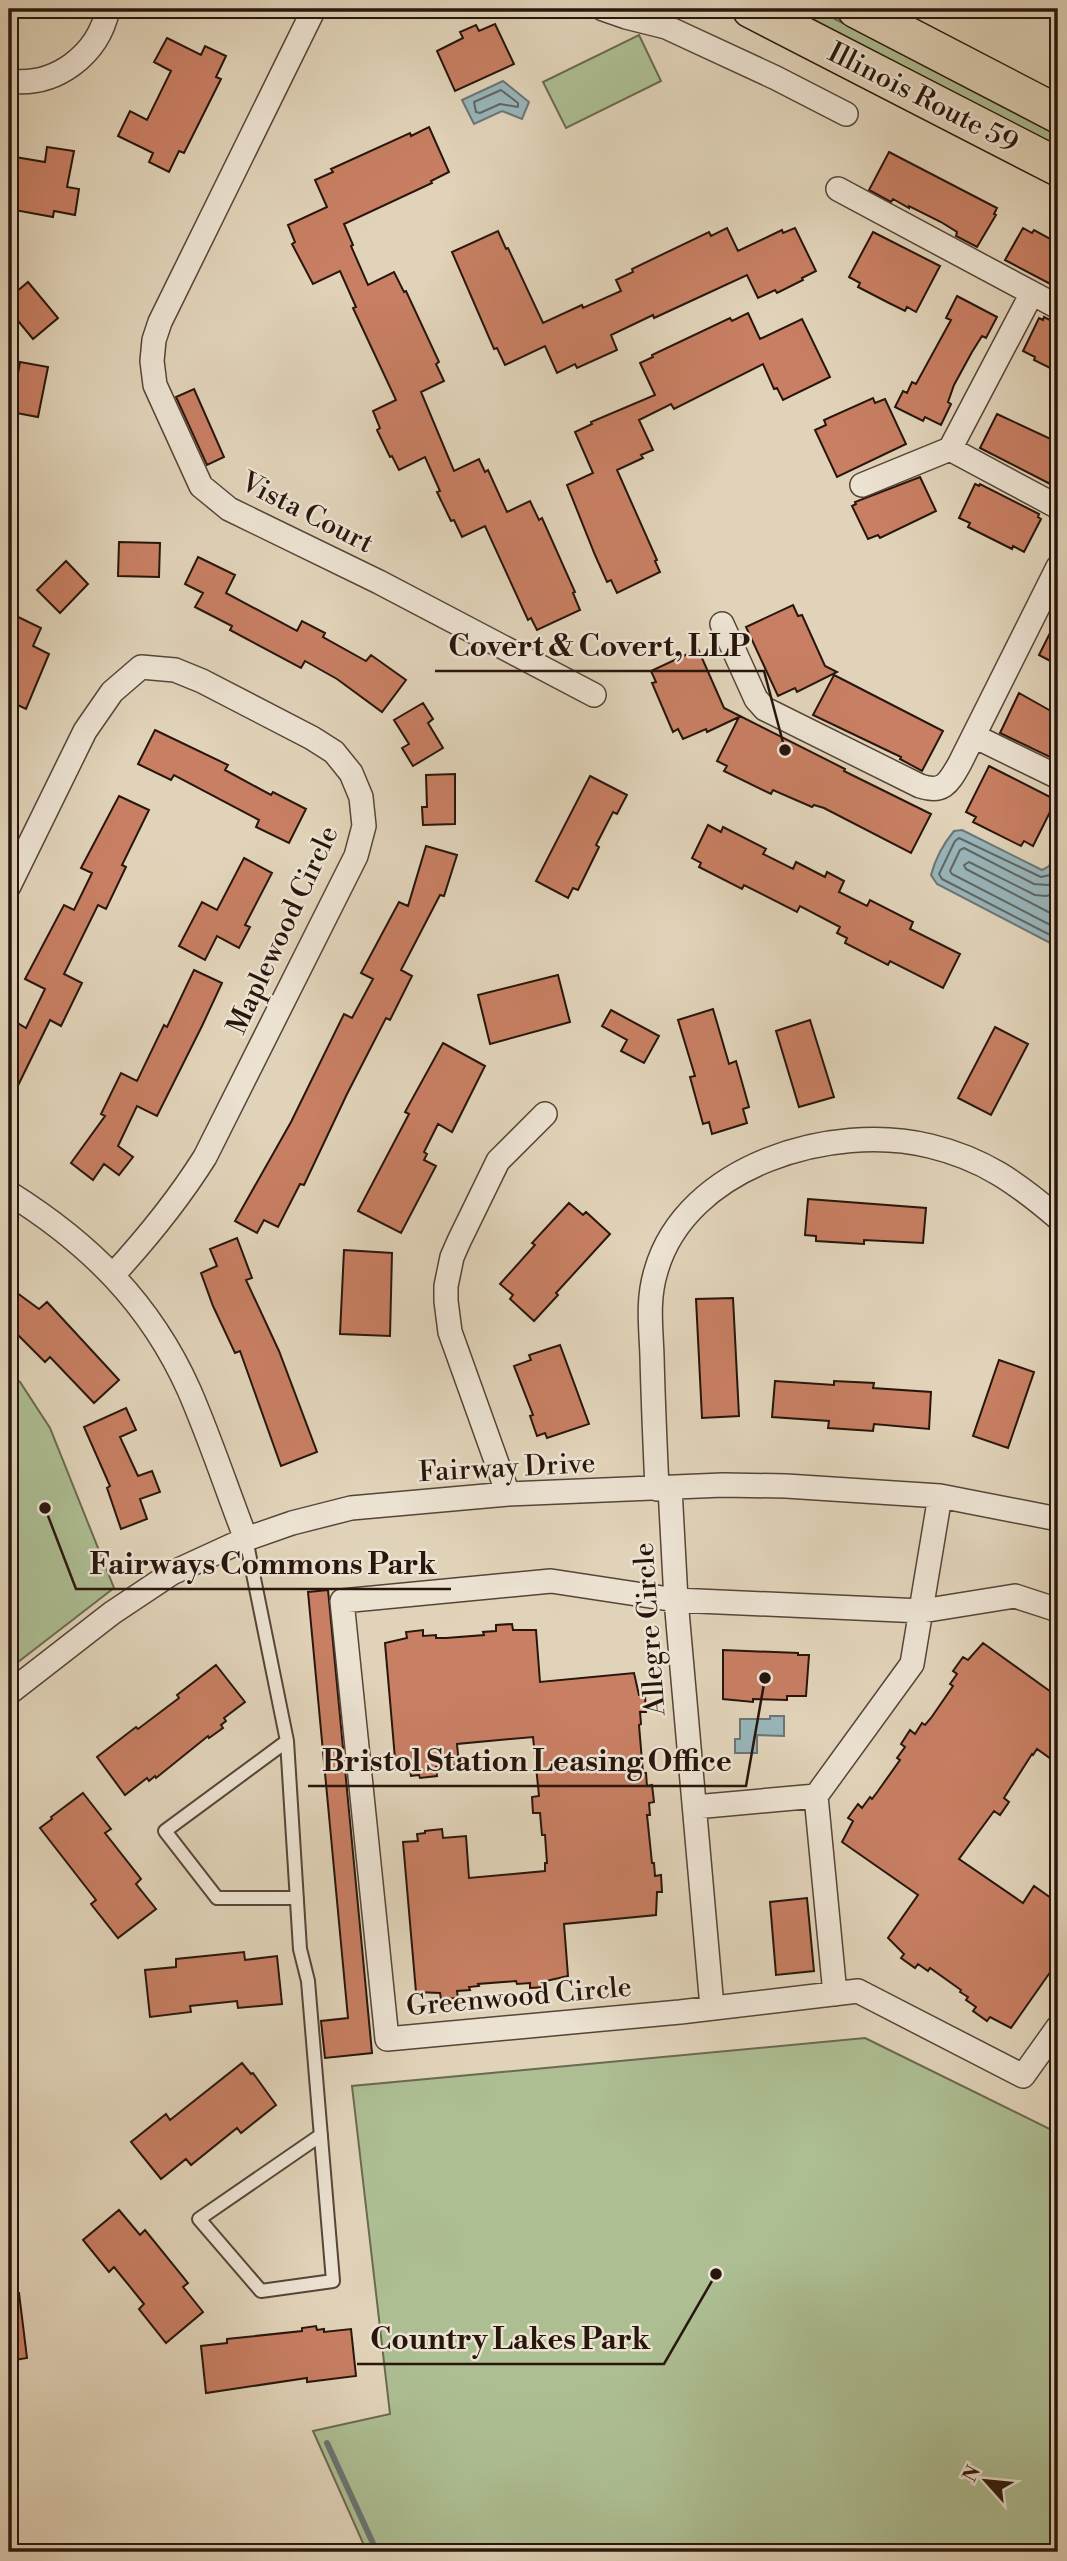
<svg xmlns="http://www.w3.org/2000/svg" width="1067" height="2561" viewBox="0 0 1067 2561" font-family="'Libre Bodoni',serif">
<rect width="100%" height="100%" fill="#e1d3b9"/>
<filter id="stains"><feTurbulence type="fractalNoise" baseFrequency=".00286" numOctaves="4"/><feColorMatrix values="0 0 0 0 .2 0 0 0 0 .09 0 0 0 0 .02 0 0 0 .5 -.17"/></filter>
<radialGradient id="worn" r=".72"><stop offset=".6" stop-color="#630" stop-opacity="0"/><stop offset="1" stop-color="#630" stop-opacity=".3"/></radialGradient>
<!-- green -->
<path fill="#adbe93" stroke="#6a6a50" stroke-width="2" d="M793,9h23l242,126v12z
M639,35l22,46 -95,47 -23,-46z
M9,1374l11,8 30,46 64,160 -105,81z
M865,2038l193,95v419h-691l-54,-121 77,-17 -38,-328z"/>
<!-- water -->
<path fill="#98b5ba" stroke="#6b7574" stroke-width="2" d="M503,81l26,21 -7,17 -20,-8 -28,13 -12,-24z
M962,830l80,40 7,-4 9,-17v98l-121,-63 -6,-9c4,-15 13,-32 23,-44z
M770,1716h14v20l-27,-1v18h-22v-14h5v-20h30z"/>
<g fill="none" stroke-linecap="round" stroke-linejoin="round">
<!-- shore -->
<path stroke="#606663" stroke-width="2" d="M501,90l17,13v4l-18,-3 -20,9 -4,-1 -2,-10z
M1058,863l-8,12 -9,2 -82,-39 -4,3 -16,33 3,5 116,60
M1058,879l-10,6 -14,-1 -70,-36 -4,2 -10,21 2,3 106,55
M1058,893l-12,3 -11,-1 -66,-33 -5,3 2,4 92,48"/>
<!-- stream -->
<path stroke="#6b7574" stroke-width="6" d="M327,2443l50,109"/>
</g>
<!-- building -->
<path fill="#c87f63" stroke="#28160c" stroke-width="2" d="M495,24l19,40 -59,27 -18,-40 26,-13 -3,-6 16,-7 3,6z
M167,38l34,17 4,-9 21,10 -10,21 5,2 -37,74 -5,-2 -10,21 -20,-10 4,-9 -35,-17 12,-25 17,9 24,-49 -17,-9z
M429,127l20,45 -18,9 1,2 -88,41 9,21 -2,1 17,39 26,-13 10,20 2,-1 33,71 -3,2 8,17 -23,11 33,79 25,-12 6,13 3,-2 19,42 23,-11 9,19 3,-2 33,74 -2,1 7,17 -43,20 -6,-12 -3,2 -43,-94 -23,11 -8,-17 -3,1 -14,-29 3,-1 -15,-34 -26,13 -7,-14 -2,1 -13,-27 3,-2 -7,-17 23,-11 -43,-92 3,-1 -16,-36 -27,13 -21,-40 3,-2 -7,-17 39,-18 -12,-27 18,-8 -2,-3 79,-36 1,3z
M47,147l27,4 -7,36 12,2 -4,26 -21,-4 -1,6 -44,-8v-53l36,6z
M889,152l108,56 -3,6 2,1 -19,32 -21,-11 1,-4 -16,-10 -32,-16v2l-16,-9 -2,3 -22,-12z
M727,228l11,23 44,-21 1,3 12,-5 21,43 -14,7 1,2 -26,13 -2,-3 -17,8 -11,-23 -93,43 -1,-3 -42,20 6,15 -40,18 -2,-4 -18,9 -12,-27 -40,19 -8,-17 -3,1 -42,-97 46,-21 8,18 2,-1 35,75 39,-18 1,3 38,-17 -5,-11 17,-8 -1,-3 77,-37 2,4z
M1023,228l9,5 2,-3 24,13v45l-53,-28z
M873,232l67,34 -24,46 -9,-5 -2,4 -16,-8 -31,-16 2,-4 -11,-6z
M28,282l30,36 -25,21 -24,-29v-12z
M957,296l40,21 -11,21 -4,-2 -10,16 -18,33 -6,17 3,2 -10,21 -16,-8 -2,4 -28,-14 8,-16 4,2 5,-11 4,2 35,-64 -5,-2z
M748,313l12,26 42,-20 28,58 -47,23 -6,-12 -3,1 -11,-25 -89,45 -3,-5 -32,16 14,30 -12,5 2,3 -26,12 40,90 -2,1 5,11 -43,21 -6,-13 -4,2 -12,-27 -28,-70 26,-12 -18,-41 17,-8 -1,-2 64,-27 -15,-32 13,-6 -1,-2 78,-37 2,3z
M1044,317l14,7v48l-24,-12 1,-3 -12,-6 16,-33 4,2z
M20,362l28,5 -10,50 -27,-5z
M194,389l30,68 -17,8 -31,-68z
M873,398l2,5 10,-4 21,45 -69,33 -22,-47 11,-5 -2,-5z
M997,414l56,26 -1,3 6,3v42l-78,-40z
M920,477l16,34 -56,27 -2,-3 -10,4 -16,-33 4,-2 -1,-2z
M975,484l4,2 1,-2 59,30 -1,3 3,2 -17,33 -11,-6 -1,3 -44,-22 2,-4 -11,-5z
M119,542l41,1 -1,34 -41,-1z
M198,557l37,18 -9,18 71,38 5,-10 23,12 -2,4 43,24 5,-6 35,25 -24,32 -45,-33 -32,-18 -4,7 -71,-38 2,-4 -37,-19 8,-14 -18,-9z
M66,561l22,23 -28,29 -23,-23z
M793,605l5,11 4,-1 23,51 12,6 -40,20 -2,-4 -17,8 -32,-69z
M14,615l27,13 -8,18 16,8 -23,55 -17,-8v-75z
M1058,617v48l-19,-10z
M698,649l26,59 121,61 -1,2 10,5 77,38 -20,39 -87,-45 -10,-3 -2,2 -39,-17 -2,4 -47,-23 3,-5 -10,-5 22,-44 -32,15 -1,-3 -23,10 -5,-10 -5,3 -21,-49 4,-1 -5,-11z
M834,675l109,56 -21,40 -22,-12 1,-2 -88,-42z
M1019,693l39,22v35l-4,9 -54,-26z
M423,703l10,16 -5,4 15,25 -30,18 -11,-18 7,-4 -15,-24z
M155,730l73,35 -3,5 46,25 2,-3 33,17 -17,34 -33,-16 3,-7 -85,-45 -3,5 -33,-16z
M989,766l67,34 -23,46 -9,-5 -3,5 -48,-24 3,-5 -10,-5z
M455,774v50l-32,1 -1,-18h5l-1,-32z
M590,776l37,19 -10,19 -4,-2 -17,33 3,2 -21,43 -5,-2 -5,10 -32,-17z
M119,796l30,14 -27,55 4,2 -20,42 -8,-4 -34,69 18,9 -21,43 -11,-6 -41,84v-73l5,-10 12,7 19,-39 -20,-10 39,-74 10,5 18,-37 -11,-5z
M708,825l13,7 2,-5 43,22 -3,5 30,15 3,-7 29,15 2,-5 17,9 -5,11 28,14 3,-6 43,22 -3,7 50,25 -17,34 -53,-27 -2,4 -43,-22 2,-5 -10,-5 3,-6 -40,-21 -3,6 -53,-27 -2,4 -43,-22 2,-4 -9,-5z
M426,846l31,9 -13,41 -4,-1 -39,75 11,6 -22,44 -4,-2 -39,76 -43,91 -4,-1 -22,43 -14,-7 -7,13 -22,-12 56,-99 53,-108 8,4 21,-39 -12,-6 38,-71 9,4z
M244,858l28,15 -27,52 5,2 -11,21 -22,-12 -12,24 -26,-14 23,-44 15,8z
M194,970l28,13 -20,43 -45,90 -20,-10 -19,40 15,11 -14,18 -15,-11 -11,16 -22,-17 34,-47 -4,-2 20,-41 16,8 27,-56 3,2z
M558,975l12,47 -80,22 -12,-49z
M713,1009l16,55 7,-3 13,46 -6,2 4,14 -35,11 -3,-12 -6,2 -13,-47 5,-1 -17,-56z
M611,1010l48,26 -15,27 -23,-12 6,-11 -25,-14z
M810,1020l24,77 -35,10 -23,-76z
M995,1027l33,17 -37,71 -33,-17z
M443,1043l42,23 -33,66 -14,-8 -14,28 3,2 -3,6 12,6 -35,67 -43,-22 51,-97 -4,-2z
M808,1199l118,9 -3,35 -59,-3v4l-48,-3v-5l-11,-1z
M569,1203l14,12 3,-3 24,22 -54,59 2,2 -24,26 -24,-22 3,-4 -13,-11 35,-39 -3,-2z
M237,1238l15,40 -6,2 33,71 38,101 -36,14 -41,-115 -5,2 -22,-47 -12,-33 16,-7 -7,-17z
M344,1250l48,3 -2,83 -50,-2z
M9,1287l30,22 8,-7 72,78 -25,23 -44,-46 -5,5 -36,-36z
M733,1298l6,118 -37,2 -6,-119z
M560,1345l29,79 -42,14 -2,-5 -8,3 -7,-20 3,-1 -19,-49 17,-6 -2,-5z
M999,1360l35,12 -26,76 -35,-12z
M775,1381l59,4v-4l40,2 -1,5 58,4 -2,37 -55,-5 -1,7 -45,-3 1,-7 -57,-4z
M126,1408l10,22 -16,7 18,39 14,-5 8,21 -20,7 7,20 -26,10 -14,-41 3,-2 -26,-59z
M328,1590l44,463 -47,5 -4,-37 27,-3 -40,-426z
M512,1624l1,6h23l4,52 94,-9 5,22h6l1,17h-6l1,12 -2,1 4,48h3l1,13 5,-1 2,17 -5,1 1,12h-3l5,48h2l1,13 6,-1 1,17h-5l-1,23 -92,9 4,52 -22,5 1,6 -17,1v-5l-13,1 -1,-3 -38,3 1,2 -10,1 1,3 -13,1 1,7 -17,1 -1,-6 -24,-1 -13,-150 15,-1 -1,-7 8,-1v-2l17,-2 1,9 23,-2 3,42 76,-7v-8h2l-2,-28h-3l-2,-22h-7l-1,-16 7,-1 -6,-59 -76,7 2,21 -23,2 1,9 -17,2 -1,-3 -8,1 -1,-7 -14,1 -11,-127 22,-5 -1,-6 17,-2v6l13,-1v3h10l38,-3 -1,-3 13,-1v-6z
M983,1643l75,54v67l-21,-15 -4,6 -1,-1 -28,44 5,4 -9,13 -6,-4 -35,48 64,44 11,-17 24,17v58l-47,67 -21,-11 -3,4 -14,-10 3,-4 -10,-7 2,-3 -8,-5 1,-2 -31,-22 -2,3 -10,-7 -3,4 -14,-10 3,-4 -16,-16 30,-43 -76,-53 11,-21 -5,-3 10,-14 4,4 8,-11 2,2 6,-8 22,-31 -3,-2 8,-11 -4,-3 9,-14 5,4 7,-11 3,2 6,-7 22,-32 -3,-2 7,-10 -4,-3 10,-14 5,3z
M723,1650l75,3v2h11l-3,41h-19v4l-34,-1v3l-30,-3z
M216,1665l29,37 -21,16 2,3 -5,4 2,3 -14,10 -1,-2 -52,42 -1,-2 -6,5 -2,-3 -22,17 -28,-38 39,-30 2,2 41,-31 -2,-3z
M83,1793l28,36 -6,4 36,46 -5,5 20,25 -38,29 -27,-34 5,-4 -56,-72 12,-9 -1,-2z
M807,1898l7,73 -38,4 -6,-73z
M244,1952l1,8 32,-4 5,48 -44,4 -1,-7 -47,5 1,6 -41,5 -5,-47 31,-3v-8z
M242,2063l9,11 2,-1 23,32 -35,28 -4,-5 -46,37 -5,-6 -25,20 -30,-37 35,-28 4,6z
M119,2210l21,25 5,-5 43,53 -5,4 20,25 -37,31 -27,-34 5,-5 -30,-37 -5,5 -26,-32z
M9,2293h10l8,65 -18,3z
M316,2326l1,4 7,-1v3l27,-3 5,47 -49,6v-4l-101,15 -5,-47 26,-3v-4l75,-8v-3z"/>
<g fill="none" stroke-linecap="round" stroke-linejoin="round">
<!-- service casing -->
<g stroke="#564537" stroke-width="16">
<path id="service" d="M246,1539l41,202 13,208 8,32 25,300 -72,10 -62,-72 122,-84
M287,1741l-122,90 52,67h80"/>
</g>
<!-- minor casing -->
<g stroke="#564537" stroke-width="26">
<path id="minor" d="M314,9l-154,313 -6,18 -2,21 3,24 46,101 28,23 150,73 215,113
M603,9l23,8 40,10 110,51 70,36
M9,81c47,6 89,-26 99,-72
M838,189l220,118
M950,449l82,-156
M862,485l88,-36 108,58
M722,624l34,75 9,10 155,77c24,8 29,-4 40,-23l98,-196
M974,736l84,41
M9,886l76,-155 27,-39 29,-25 34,3 27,11 110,57 22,14 17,21 10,24 3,29 -8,30 -151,301c-27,43 -58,81 -92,118
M9,1193c80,50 141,110 180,197 21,48 38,100 57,149
M670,1488l6,112 36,407
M657,1489c-2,-45 -4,-89 -5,-133 -1,-29 -5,-56 4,-85 30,-106 177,-149 274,-125 54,13 87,37 128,72
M508,1494l-58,-162 -4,-31v-15l6,-29 7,-16 39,-80 47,-47
M1058,1610l-43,-14 -93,15 -246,-11 -125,-19 -209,20 45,438 293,-27 178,-21 165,85 35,-49
M9,1693l103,-80 60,-40 74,-34 46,-16 59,-15 157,-14 215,-9 63,1 154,10 118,23
M695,1807l121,-11
M835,1994l-19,-198 96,-132 28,-168"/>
</g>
<!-- primary casing -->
<g stroke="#28160c" stroke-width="40">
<path id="primary" d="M751,9l307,158
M856,9l202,105"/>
</g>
<!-- service -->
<use href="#service" stroke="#ece2d2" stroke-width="12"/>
<!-- minor -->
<use href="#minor" stroke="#ece2d2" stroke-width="23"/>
<!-- primary -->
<use href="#primary" stroke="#e1d3b9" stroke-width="37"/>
</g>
<g text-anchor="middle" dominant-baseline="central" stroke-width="5" stroke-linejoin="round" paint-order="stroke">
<!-- street labels -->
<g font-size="28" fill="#28160c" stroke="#ece2d2">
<text transform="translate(923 98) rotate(27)">Illinois Route 59</text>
<text transform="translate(307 513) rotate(27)">Vista Court</text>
<text transform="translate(283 930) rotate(-65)">Maplewood Circle</text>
<text transform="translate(507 1468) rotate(-3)">Fairway Drive</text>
<text transform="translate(650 1629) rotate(-94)">Allegre Circle</text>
<text transform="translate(519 1997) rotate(-5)">Greenwood Circle</text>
</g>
</g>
<!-- callouts -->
<path fill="none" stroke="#28160c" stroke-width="2.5" d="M785 750L764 671H435M45 1508L76 1589H451M765 1678L746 1786H308M716 2274L664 2364H357"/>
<g fill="#28160c" stroke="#ece2d2" stroke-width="2.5">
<circle cx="785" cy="750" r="7"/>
<circle cx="45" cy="1508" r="7"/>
<circle cx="765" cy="1678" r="7"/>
<circle cx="716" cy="2274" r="7"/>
</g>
<g font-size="30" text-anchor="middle" font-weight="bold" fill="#28160c" stroke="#ece2d2" stroke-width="5" stroke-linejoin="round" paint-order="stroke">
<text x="599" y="656">Covert &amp; Covert, LLP</text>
<text x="263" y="1574">Fairways Commons Park</text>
<text x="527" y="1771">Bristol Station Leasing Office</text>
<text x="510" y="2349">Country Lakes Park</text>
</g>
<!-- margin -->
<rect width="1067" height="2561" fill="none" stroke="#e1d3b9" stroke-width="35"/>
<rect x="10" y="10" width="1046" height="2540" fill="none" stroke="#28160c" stroke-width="3.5"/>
<rect x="18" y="18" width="1032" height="2526" fill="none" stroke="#28160c" stroke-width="2"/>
<!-- north arrow -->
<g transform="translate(986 2481) rotate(297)" stroke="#ece2d2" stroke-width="5" paint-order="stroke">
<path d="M0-5L12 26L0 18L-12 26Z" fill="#28160c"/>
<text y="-10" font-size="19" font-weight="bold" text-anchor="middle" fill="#28160c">N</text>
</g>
<rect width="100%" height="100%" filter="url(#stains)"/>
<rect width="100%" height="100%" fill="url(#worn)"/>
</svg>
